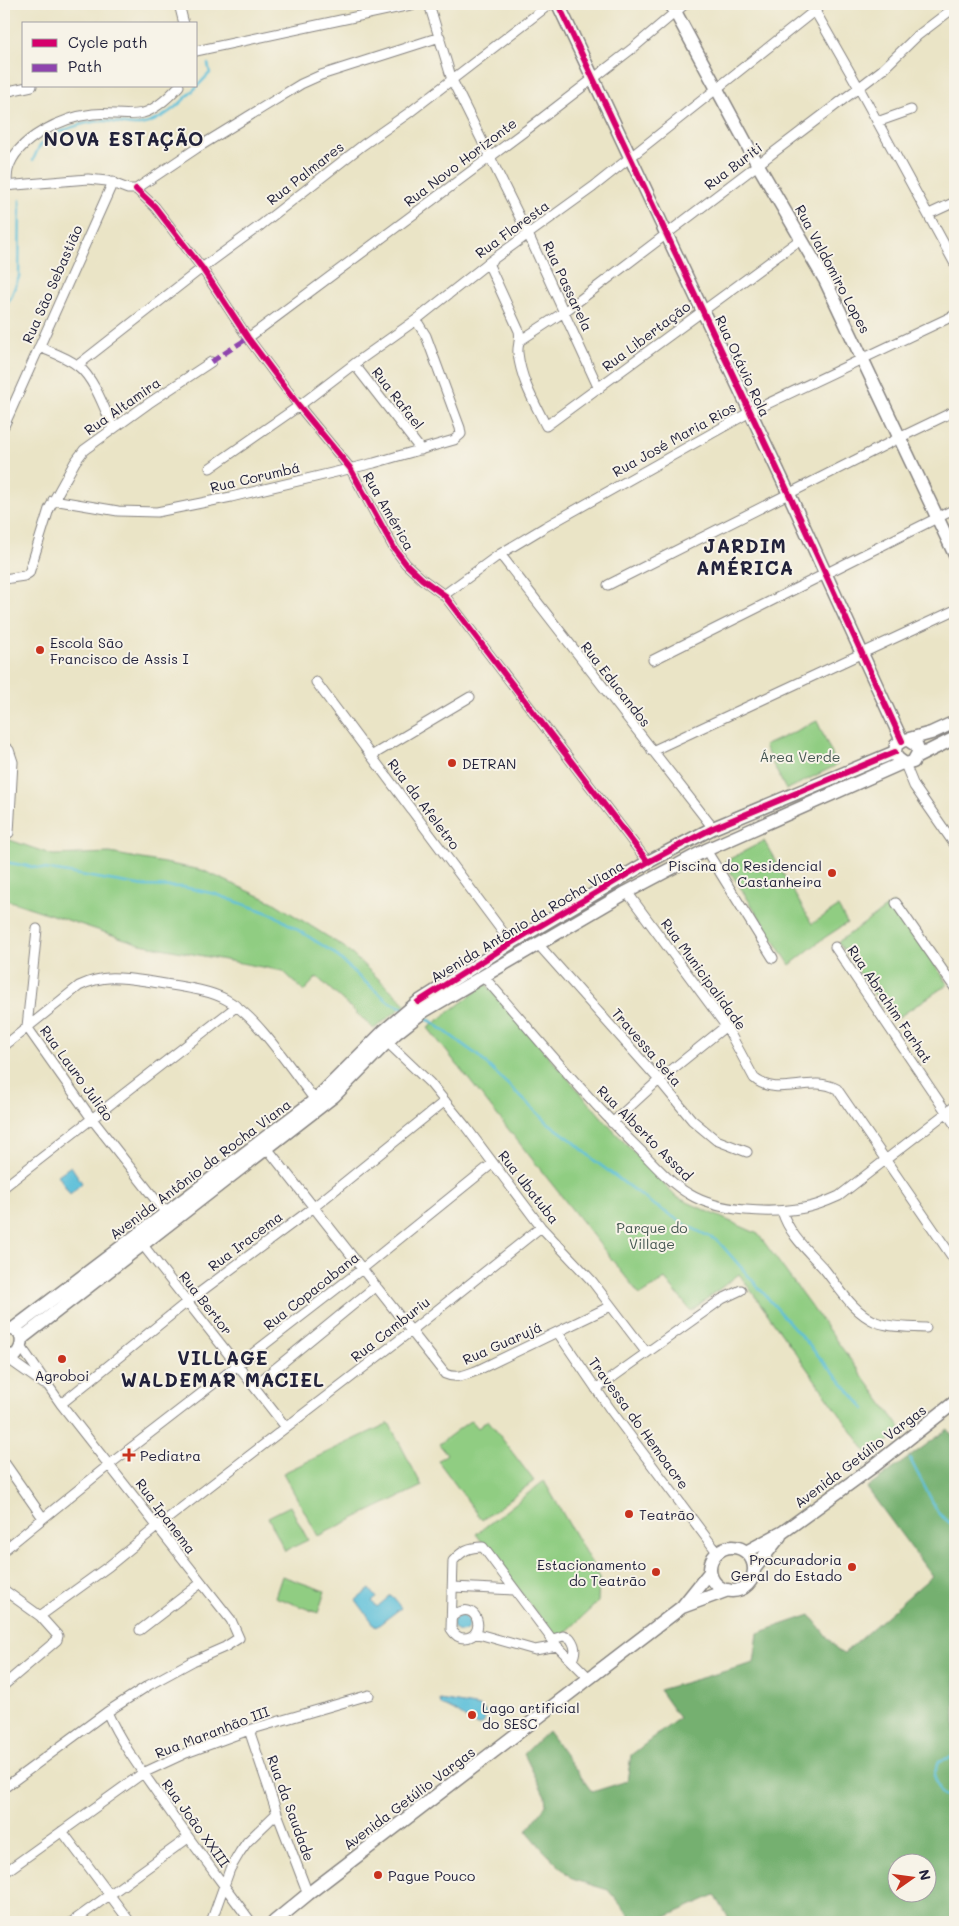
<svg xmlns="http://www.w3.org/2000/svg" width="959" height="1926" viewBox="0 0 959 1926" font-family="Mali,sans-serif">
<rect width="100%" height="100%" fill="#f7f3e8"/>
<filter id="ink" filterUnits="userSpaceOnUse"><feTurbulence type="fractalNoise" baseFrequency=".02" numOctaves="2"/><feDisplacementMap in="SourceGraphic" scale="10" xChannelSelector="R" yChannelSelector="G"/><feConvolveMatrix kernelMatrix="1 2 1 2 8 2 1 2 1" color-interpolation-filters="sRGB"/></filter>
<filter id="wash" filterUnits="userSpaceOnUse"><feTurbulence type="fractalNoise" baseFrequency=".0096" numOctaves="4" result="noise"/><feDisplacementMap in="SourceGraphic" scale="20" xChannelSelector="R" yChannelSelector="G"/><feGaussianBlur stdDeviation="1.12" result="paint"/><feColorMatrix in="noise" values="0 0 0 0 0 0 0 0 0 0 0 0 0 0 0 0 0 1.4 0 .05"/><feComposite in="paint" operator="in"/></filter>
<g filter="url(#wash)">
<rect width="100%" height="100%" fill="#eae4c6"/>
<!-- green -->
<path fill="#90cd82" stroke="#59785e" d="M817,721l20,44 -51,25 -22,-44z
M4,838l49,17 57,-2 92,17 71,32 71,45 62,57 -32,25 -57,-52 -13,14 -21,-20 -143,-27 -136,-45z
M764,841l48,83 26,-17 9,16 -26,17 -31,25 -66,-103z
M893,903l55,81 -55,37 -55,-79z
M486,984l125,144 65,69 82,37 145,197 -34,24 -130,-181 -48,37 -26,-32 -25,16 -212,-267z
M471,1420l7,8 10,-8 46,61 -52,39 -44,-59 9,-7 -8,-10z
M389,1423l33,63 -104,50 -35,-63z
M544,1481l55,95 -1,26 -34,32 -11,1 -77,-101z
M290,1506l18,34 -23,11 -17,-34z
M282,1576l43,15 -7,22 -43,-16z"/>
<!-- forest -->
<path fill="#74b070" stroke="#4b6956" fill-rule="evenodd" d="M948,1429l7,11v482h-224l-16,-27 -60,27h-20l-27,-32 -36,-11 -28,-28 -17,-20 19,-26 -1,-9 -21,-42 24,-23 44,61 35,-11 4,-26 48,-37 -20,-28 95,-27 4,-30 52,-18 29,37 5,1 88,-77 -65,-88zM896,1864h30v30h-30z"/>
<!-- water -->
<path fill="#5bbfd9" stroke="#3e708a" d="M71,1166l11,17 -12,11 -12,-19z
M370,1589l7,9 -5,3 5,6 14,-12 10,13 -25,19 -20,-27z
M453 1624a8 8 0 1 1 16 0a8 8 0 1 1-16 0Z
M440,1700l40,7 5,4c2,28 -19,7 -29,1 -5,-3 -10,-5 -15,-7z"/>
<g fill="none" stroke-linecap="round" stroke-linejoin="round">
<!-- stream -->
<path stroke="#5bbfd9" stroke-width="2.5" d="M33,160c2,-4 4,-10 7,-14 11,-14 48,-26 66,-25 11,1 24,5 34,4 29,-5 51,-33 70,-52l-2,-9
M4,307l7,-10 8,-20 1,-77
M4,862l140,24 39,1 32,7 59,21 59,37 25,24 31,26 16,7
M423,1018l8,3 46,34 70,67 26,19 22,20 56,42 35,22 32,16 147,168
M910,1459l29,55 16,13
M955,1756l-16,5 -5,14 7,18 14,11"/>
</g>
</g>
<g filter="url(#ink)">
<g fill="none" stroke-linecap="round" stroke-linejoin="round">
<!-- street casing -->
<g stroke="#868380" stroke-width="11">
<path id="street" d="M179,4l5,20
M429,4l23,76 76,154 71,155
M811,4l48,84 96,176
M196,51l219,-47
M4,92l28,-6
M877,122l34,-12
M4,186l84,-7 19,2 21,8h8
M7,186c0,-5 0,-11 1,-16 8,-32 56,-53 85,-56 17,-2 33,3 50,-1 14,-4 26,-16 36,-27
M136,189l19,18 47,61 46,70 51,68 51,62 44,80 12,16 16,15 22,16 204,267
M136,189l61,-41 104,-64 20,-9 119,-38
M929,214l26,-12
M488,263l31,68c2,9 -2,15 -1,22 3,27 16,49 28,73l255,-187
M248,338l285,-213 100,-77 52,-44
M521,340l43,-28 318,-242 35,-34 38,-29
M39,347c12,5 28,10 39,19 16,12 27,44 35,62
M354,364l67,86
M78,365l124,-97 59,-43 102,-80 47,-33 140,-108
M4,426l109,-244
M210,468l89,-62 55,-42 62,-44 72,-57 105,-76 230,-183
M53,500l65,11 39,1 74,-15 143,-34 80,-23 7,-6 -1,-6 -34,-92 -10,-16
M500,554l213,274
M4,579l20,-3 5,-3 20,-64 26,-47 9,-12 65,-47 62,-41
M608,585l291,-147 56,-27
M444,595l56,-41 45,-27 205,-115 205,-97
M653,660l302,-151
M316,682l195,261
M4,746l5,4 4,12 -4,71
M652,751l303,-141
M371,756l99,-59
M905,764l9,22 41,59
M706,850l67,108
M627,892l99,134 28,52c24,21 57,-4 83,11l118,172
M896,903l59,85
M37,929l-10,98 65,92 74,94
M537,943l122,137 33,40 24,20 31,12
M835,947l120,178
M483,976c52,59 102,121 158,175 14,14 30,33 48,43 29,18 82,20 115,14 12,-2 24,-7 35,-12l116,-90
M387,1042l43,41 36,44 75,100 51,54 54,71
M4,1046l75,-60c26,-13 46,-8 74,-4 22,4 55,7 74,18 31,17 65,71 88,100
M612,1123l47,-43 67,-54
M267,1148l178,226c11,5 20,1 31,-3l135,-65
M4,1187l233,-181
M782,1211c7,24 27,41 43,59 15,19 28,42 51,52 15,6 35,5 50,6
M142,1244l143,182
M558,1333l52,76 107,143
M7,1358l37,26
M254,1386l122,-100
M596,1389l126,-90 19,-9
M61,1404l126,-102 127,-95 131,-106
M4,1462l39,56
M4,1550l106,-86 252,-195 131,-106
M453,1587l62,3
M4,1590l36,26 18,20 -1,4 -53,45
M40,1616l69,-50 49,-40 253,-195 130,-104
M453,1616c25,-20 35,22 11,22 -6,0 -10,-4 -13,-9l2,-68c9,-10 15,-14 30,-14l74,99 32,32
M140,1630l61,-47
M475,1633l60,17 22,-4
M553,1639l10,-3 7,2c6,8 6,14 2,22
M107,1712c12,27 29,51 46,75 31,46 65,90 98,135
M249,1730l28,83 31,81
M4,1788l103,-76 42,-27 44,-24 32,-14 14,-9 -8,-18 -170,-216 -39,-56
M62,1831l68,91
M4,1873l139,-100 43,-20 63,-23 120,-35
M72,1922l116,-84
M211,1922l19,-53 10,-17 7,-10 30,-29"/>
</g>
<!-- secondary casing -->
<g stroke="#868380" stroke-width="15">
<path id="secondary" d="M558,4l231,490 113,247
M671,4l87,161 67,115 130,275
M908,740l9,6 1,7 -5,9 -8,2 -8,-6 -2,-6 1,-7 6,-4 29,-8 24,-11
M917,757l38,-19
M4,1329c19,-3 22,14 12,26l-12,2
M13,1329l302,-229 69,-69 34,-29 93,-59 137,-81 65,-34 182,-76
M22,1338l312,-242 62,-63 28,-22 203,-119 79,-42 196,-87
M710 1569a22 22 0 1 1 44 0a22 22 0 1 1-44 0Z
M746,1552l37,-20 91,-66 81,-64
M754,1569l26,-33
M682,1607l46,-17
M274,1922l34,-28 374,-287 28,-35"/>
</g>
<!-- street -->
<use href="#street" stroke="#fff" stroke-width="9"/>
<!-- secondary -->
<use href="#secondary" stroke="#fff" stroke-width="12"/>
<!-- quiet -->
<path stroke="#8e44ad" stroke-width="5" stroke-dasharray="10 5" stroke-linecap="butt" d="M211,362l37,-24"/>
<!-- cycleway casing -->
<g stroke="#f7f3e8" stroke-width="9">
<path id="cycleway" d="M558,4l231,490 113,247
M136,189l19,18 47,61 46,70 51,68 51,62 44,80 12,16 16,15 22,16 204,267
M418,1002l93,-59 137,-81 65,-34 182,-76"/>
</g>
<!-- cycleway -->
<use href="#cycleway" stroke="#d6006c" stroke-width="6"/>
</g>
</g>
<!-- markers -->
<g fill="#c8321e" stroke="#f7f3e8" stroke-width="2">
<circle cx="40" cy="650" r="5"/>
<circle cx="452" cy="763" r="5"/>
<circle cx="832" cy="873" r="5"/>
<circle cx="62" cy="1359" r="5"/>
<path d="M126.5 1447.5h5v5h5v5h-5v5h-5v-5h-5v-5h5z"/>
<circle cx="629" cy="1514" r="5"/>
<circle cx="852" cy="1567" r="5"/>
<circle cx="656" cy="1572" r="5"/>
<circle cx="472" cy="1715" r="5"/>
<circle cx="378" cy="1875" r="5"/>
</g>
<g text-anchor="middle" dominant-baseline="central" stroke-width="4" stroke-linejoin="round" paint-order="stroke">
<!-- street labels -->
<g font-size="14" fill="#22223b" stroke="#f7f3e8">
<text transform="translate(460 162) rotate(-37)">Rua Novo Horizonte</text>
<text transform="translate(733 166) rotate(-37)">Rua Buriti</text>
<text transform="translate(305 173) rotate(-38)">Rua Palmares</text>
<text transform="translate(512 229) rotate(-36)">Rua Floresta</text>
<text transform="translate(833 269) rotate(62)">Rua Valdomiro Lopes</text>
<text transform="translate(52 284) rotate(-66)">Rua São Sebastião</text>
<text transform="translate(568 286) rotate(65)">Rua Passarela</text>
<text transform="translate(646 336) rotate(-37)">Rua Libertação</text>
<text transform="translate(743 366) rotate(65)">Rua Otávio Rola</text>
<text transform="translate(398 398) rotate(52)">Rua Rafael</text>
<text transform="translate(122 406) rotate(-35)">Rua Altamira</text>
<text transform="translate(674 439) rotate(-29)">Rua José Maria Rios</text>
<text transform="translate(255 477) rotate(-13)">Rua Corumbá</text>
<text transform="translate(389 511) rotate(60)">Rua América</text>
<text transform="translate(616 684) rotate(52)">Rua Educandos</text>
<text transform="translate(424 804) rotate(53)">Rua da Afeletro</text>
<text transform="translate(527 921) rotate(-31)">Avenida Antônio da Rocha Viana</text>
<text transform="translate(704 974) rotate(54)">Rua Municipalidade</text>
<text transform="translate(890 1004) rotate(56)">Rua Abrahim Farhat</text>
<text transform="translate(647 1047) rotate(49)">Travessa Seta</text>
<text transform="translate(77 1073) rotate(54)">Rua Lauro Julião</text>
<text transform="translate(645 1133) rotate(45)">Rua Alberto Assad</text>
<text transform="translate(200 1169) rotate(-37)">Avenida Antônio da Rocha Viana</text>
<text transform="translate(529 1187) rotate(52)">Rua Ubatuba</text>
<text transform="translate(245 1241) rotate(-37)">Rua Iracema</text>
<text transform="translate(311 1291) rotate(-38)">Rua Copacabana</text>
<text transform="translate(206 1303) rotate(52)">Rua Bertor</text>
<text transform="translate(390 1329) rotate(-38)">Rua Camburiu</text>
<text transform="translate(502 1343) rotate(-24)">Rua Guarujá</text>
<text transform="translate(639 1423) rotate(54)">Travessa do Hemoacre</text>
<text transform="translate(860 1456) rotate(-37)">Avenida Getúlio Vargas</text>
<text transform="translate(166 1516) rotate(53)">Rua Ipanema</text>
<text transform="translate(212 1732) rotate(-21)">Rua Maranhão III</text>
<text transform="translate(409 1798) rotate(-37)">Avenida Getúlio Vargas</text>
<text transform="translate(291 1808) rotate(70)">Rua da Saudade</text>
<text transform="translate(196 1823) rotate(54)">Rua João XXIII</text>
</g>
<!-- poi labels -->
<g font-size="14" fill="#22223b" stroke="#f7f3e8" text-anchor="start">
<text x="50" y="642">Escola São<tspan x="50" dy="16">Francisco de Assis I</tspan></text>
<text x="462" y="763">DETRAN</text>
<text x="822" y="865" text-anchor="end">Piscina do Residencial<tspan x="822" dy="16">Castanheira</tspan></text>
<text x="62" y="1375" text-anchor="middle">Agroboi</text>
<text x="140" y="1455">Pediatra</text>
<text x="639" y="1514">Teatrão</text>
<text x="842" y="1559" text-anchor="end">Procuradoria<tspan x="842" dy="16">Geral do Estado</tspan></text>
<text x="646" y="1564" text-anchor="end">Estacionamento<tspan x="646" dy="16">do Teatrão</tspan></text>
<text x="482" y="1707">Lago artificial<tspan x="482" dy="16">do SESC</tspan></text>
<text x="388" y="1875">Pague Pouco</text>
</g>
<!-- park labels -->
<g font-size="14" fill="#435550" stroke="#f7f3e8">
<text x="800" y="756">Área Verde</text>
<text x="652" y="1227">Parque do<tspan x="652" dy="16">Village</tspan></text>
</g>
<!-- district labels -->
<g font-size="19" font-weight="bold" letter-spacing="1" fill="#22223b" stroke="#f7f3e8">
<text x="124" y="138">NOVA ESTAÇÃO</text>
<text x="745" y="545">JARDIM<tspan x="745" dy="22">AMÉRICA</tspan></text>
<text x="223" y="1357">VILLAGE<tspan x="223" dy="22">WALDEMAR MACIEL</tspan></text>
</g>
</g>
<!-- margin -->
<rect width="959" height="1926" fill="none" stroke="#f7f3e8" stroke-width="20"/>
<!-- legend -->
<rect x="22" y="22" width="175" height="65" fill="#f7f3e8" stroke="#a29fa3"/>
<rect x="32" y="39" width="25" height="8" fill="#d6006c" stroke="#a29fa3"/>
<text x="68" y="48" font-size="15" fill="#22223b">Cycle path</text>
<rect x="32" y="64" width="25" height="8" fill="#8e44ad" stroke="#a29fa3"/>
<text x="68" y="72" font-size="15" fill="#22223b">Path</text>
<!-- north arrow -->
<g transform="translate(912 1878) rotate(76)"><circle r="24" fill="#f7f3e8" stroke="#a29fa3"/>
<path d="M0-4L9 19L0 12L-9 19Z" fill="#c8321e"/>
<text y="-8" font-size="14" font-weight="bold" text-anchor="middle" fill="#22223b">N</text>
</g>
</svg>
